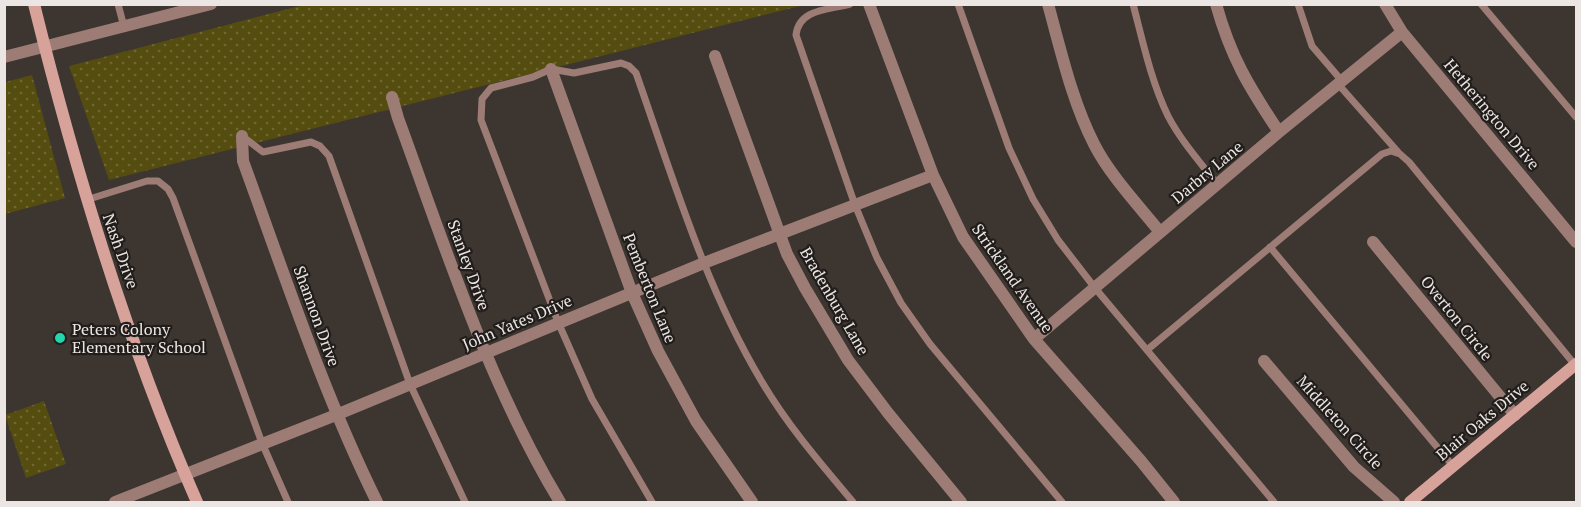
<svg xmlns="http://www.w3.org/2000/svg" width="1581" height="507" viewBox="0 0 1581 507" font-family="'PT Serif',serif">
<defs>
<pattern id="grass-dots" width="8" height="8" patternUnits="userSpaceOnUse" patternTransform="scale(1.5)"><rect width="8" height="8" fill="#554c10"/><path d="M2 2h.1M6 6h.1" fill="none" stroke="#6e6633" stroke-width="1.8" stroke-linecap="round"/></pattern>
</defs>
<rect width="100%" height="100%" fill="#3c3530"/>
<!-- grass -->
<path fill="url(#grass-dots)" d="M303,5h501l-695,175 -40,-114z
M32,75l33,123 -60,16v-132z
M44,401l22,63 -40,14 -21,-63z"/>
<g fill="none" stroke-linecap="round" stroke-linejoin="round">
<!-- lane -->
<path stroke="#9d7c76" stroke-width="7" d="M118,4l6,23
M850,4c-22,6 -51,5 -54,31l59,170 22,53 24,45 29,41 132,158
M958,4l51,144 24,51 25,41 37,48 179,214
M1133,4c10,38 18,77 35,112 13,25 32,46 49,68
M1298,4l14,42 30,35
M1481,4l95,113
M1338,84l60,68
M242,136l21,16 48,-10 9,4 9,10 81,228 55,118
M86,200l61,-19h11l10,8 5,9 89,245 26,59
M1270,247l183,219
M1147,350l235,-196 9,-3 9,3 9,8 166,203
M652,502l-60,-103 -34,-77 -77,-202 1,-21 9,-11 42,-11 18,-8 23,4 47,-10 8,3 7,7c37,105 69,214 126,309 26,44 59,82 91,120"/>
<!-- street -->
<path stroke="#9d7c76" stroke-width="12" d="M869,4l64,171 30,62 71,102 107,122 33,41
M1048,4c13,47 24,97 46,140 15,30 45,62 66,88
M1216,4c15,54 33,83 63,128
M1385,4l17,28 174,210
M715,56l72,198 18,34 43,72 40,53 73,89
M4,57l207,-53
M551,69l81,224 26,58 38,70 56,81
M392,97l6,21c48,131 90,265 162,384
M242,136l1,25c42,115 80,232 134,341
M1373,242l142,173
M1034,339l245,-207 123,-100
M1264,361l90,106 40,35
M115,502l221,-87 368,-152 229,-88"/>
<!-- secondary -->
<path stroke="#d7a29a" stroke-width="12" d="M34,4c42,170 93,339 163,498
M1410,502l166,-138"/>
</g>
<!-- markers -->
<circle fill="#23d5af" stroke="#211d1b" stroke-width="2" cx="60" cy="338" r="6"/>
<g text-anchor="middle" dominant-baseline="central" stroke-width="4.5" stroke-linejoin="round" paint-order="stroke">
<!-- street labels -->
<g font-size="16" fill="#ebe6e3" stroke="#211d1b">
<text transform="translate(1492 114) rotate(50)">Hetherington Drive</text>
<text transform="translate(1207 172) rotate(-40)">Darbry Lane</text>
<text transform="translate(121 251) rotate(71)">Nash Drive</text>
<text transform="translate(469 265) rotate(70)">Stanley Drive</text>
<text transform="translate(1013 278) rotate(55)">Strickland Avenue</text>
<text transform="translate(650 288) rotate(68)">Pemberton Lane</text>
<text transform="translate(835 301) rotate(60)">Bradenburg Lane</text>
<text transform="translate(317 316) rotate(70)">Shannon Drive</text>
<text transform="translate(1457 318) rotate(51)">Overton Circle</text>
<text transform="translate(517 322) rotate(-23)">John Yates Drive</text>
<text transform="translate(1482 420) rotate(-40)">Blair Oaks Drive</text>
<text transform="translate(1340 422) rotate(48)">Middleton Circle</text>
</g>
<!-- poi labels -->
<g font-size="16" fill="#ebe6e3" stroke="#211d1b" text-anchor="start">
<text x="72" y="329">Peters Colony<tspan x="72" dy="18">Elementary School</tspan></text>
</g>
</g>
<!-- border -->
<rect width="1581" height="507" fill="none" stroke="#ebe6e3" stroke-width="12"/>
</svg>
